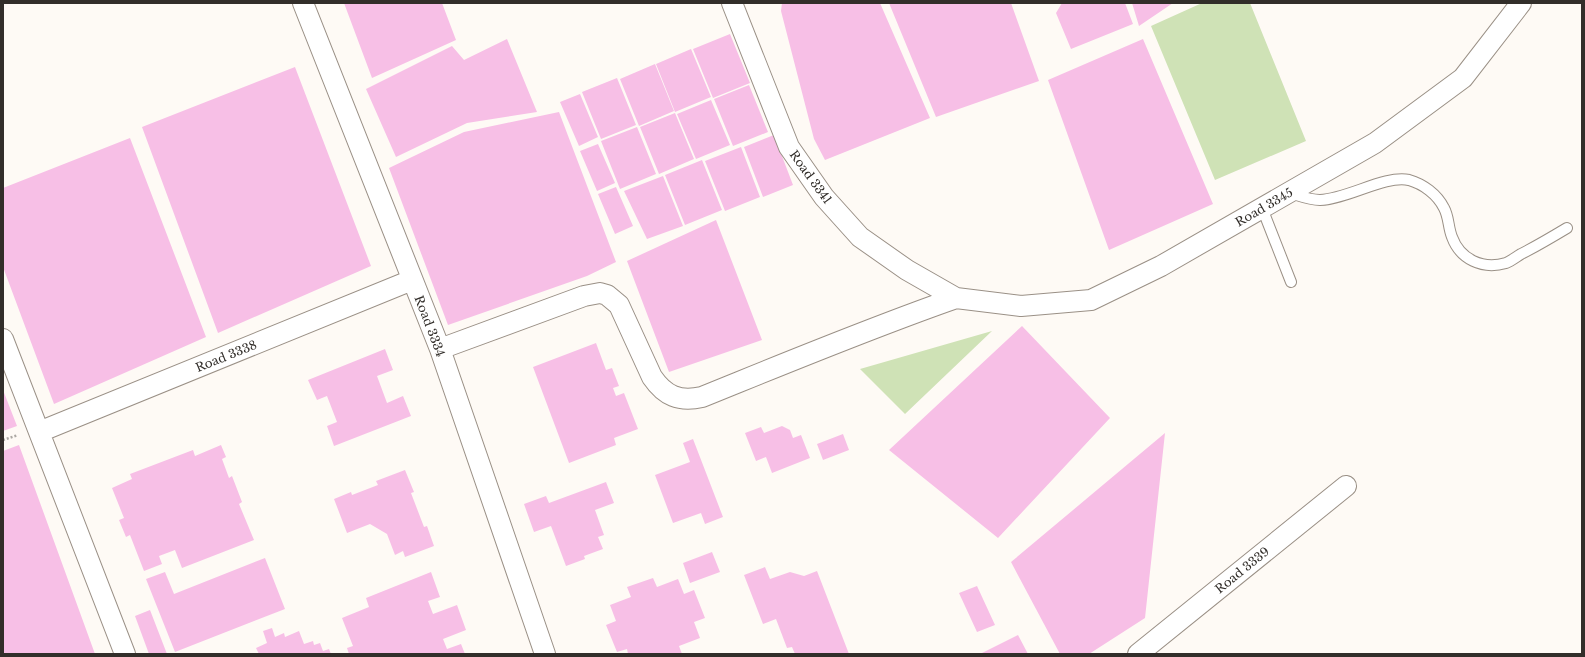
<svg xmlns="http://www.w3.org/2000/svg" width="1585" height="657" viewBox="0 0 1585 657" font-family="'Libre Baskerville',serif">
<rect width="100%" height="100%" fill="#fefaf5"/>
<!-- green -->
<path fill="#cfe2b6" d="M1202,3h48l56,138 -91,39 -64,-154z
M992,331l-87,83 -45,-45z"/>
<!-- building -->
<path fill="#f7bfe6" d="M344,3h98l14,37 -84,38z
M782,3h98l50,115 -105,42 -11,-21 -33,-128z
M889,3h122l28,78 -103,36z
M1062,3h63l8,21 -62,25 -15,-36z
M1132,3h41l-34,23z
M730,34l20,49 -37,15 -20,-49z
M507,39l30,73 -70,11 -71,34 -30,-68 86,-43 12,14z
M1143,39l70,165 -104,46 -61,-170z
M691,49l20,48 -36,15 -19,-48z
M655,64l19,47 -35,15 -19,-47z
M295,67l76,199 -153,67 -76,-206z
M617,78l19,47 -35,14 -19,-47z
M749,85l19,47 -35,14 -19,-47z
M580,94l18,43 -19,9 -19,-44z
M711,100l19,45 -34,14 -19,-45z
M559,112l57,150 -29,14 -139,49 -59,-157 75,-36z
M675,113l19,46 -35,15 -19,-47z
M637,127l19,47 -36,15 -19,-48z
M774,135l19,50 -30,12 -19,-50z
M130,138l76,199 -152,67 -51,-137v-79z
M598,144l17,39 -18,8 -17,-40z
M741,147l19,50 -35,14 -20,-50z
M702,160l20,50 -37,15 -20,-50z
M663,176l20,50 -36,13 -23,-48z
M616,187l17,39 -18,8 -17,-40z
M716,220l46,120 -93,32 -42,-111z
M1022,326l88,92 -112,120 -109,-88z
M596,343l10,27 6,-2 7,18 -6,2 3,8 8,-3 14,36 -24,9 2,7 -47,18 -36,-96z
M385,349l8,21 -16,6 10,27 16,-7 8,20 -77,30 -7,-20 10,-4 -10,-26 -10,4 -9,-20z
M3,390l14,36 -14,5z
M782,426l8,4 3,8 8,-3 9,23 -38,15 -6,-16 -10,4 -11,-28 16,-6 3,6z
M1165,433l-20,185 -56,36h-29l-49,-92z
M843,434l6,16 -26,10 -6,-16z
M693,439l30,78 -18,7 -4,-11 -28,10 -18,-48 35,-13 -7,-19z
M19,445l76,209h-92v-203z
M221,445l5,12 -4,2 7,19 3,-2 10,26 -3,2 15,36 -72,28 -7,-18 -16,6 3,8 -18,7 -14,-36 -4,2 -7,-17 5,-2 -12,-30 20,-9 -2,-5 63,-24 2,6z
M405,470l9,22 -3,1 13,34 3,-1 7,20 -29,11 -2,-6 -8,4 -8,-21 -17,-10 -23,9 -13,-34 17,-7 1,3 26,-10 -2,-4z
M606,482l8,21 -19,7 9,25 -6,2 5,12 -19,7 1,3 -19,7 -15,-40 -17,6 -10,-28 22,-8 3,7z
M712,552l8,20 -30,11 -7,-20z
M265,558l20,51 -110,43 -29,-73 19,-7 9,22z
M765,567l5,12 20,-7 14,4 13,-5 32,83h-54l-3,-7 -5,1 -11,-29 -13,5 -19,-49z
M431,572l9,25 -12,4 5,13 24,-9 9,25 -23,9 4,10 14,-5 4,10h-116l-2,-6 6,-2 -11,-28 27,-11 -3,-9z
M653,578l4,9 21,-8 6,15 10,-4 11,28 -11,4 6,16 -21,8 3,8h-54l-1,-5 -10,3 -11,-27 10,-4 -6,-16 21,-8 -4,-10z
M977,586l18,39 -18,7 -18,-39z
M150,610l17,44h-18l-14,-38z
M272,628l3,9 9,-4 1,4 14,-6 5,13 9,-3 1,4 6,-2 3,8 6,-2 2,5h-72l-3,-6 11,-5 -4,-12z
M1018,635l10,19h-48z"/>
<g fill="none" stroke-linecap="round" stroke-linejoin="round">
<!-- service casing -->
<g stroke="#9a9086" stroke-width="12">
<path id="service" d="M1290,193c10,3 20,7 30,7 28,-1 64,-25 89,-20 14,4 28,14 35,28 5,9 4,19 8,29 8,22 30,33 54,26 5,-2 10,-6 15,-9 16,-8 31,-17 46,-26
M1262,208l29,74"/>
</g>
<!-- minor casing -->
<g stroke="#9a9086" stroke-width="22">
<path id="minor" d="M303,3l137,346 105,305
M732,3l57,144 35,50 36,40 47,33 49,28 65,8 70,-6 70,-34 214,-123 88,-65 58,-75
M3,339l122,315
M440,349l144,-53 16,-3 7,2 12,10 33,72c13,19 27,25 50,20 84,-34 168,-69 254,-99
M39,432l373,-152
M1138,654l208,-168"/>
</g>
<!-- path -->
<path stroke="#aca8a3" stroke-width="2.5" stroke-dasharray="2 2" stroke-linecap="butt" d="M3,440l15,-5"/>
<!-- service -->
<use href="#service" stroke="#fff" stroke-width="10"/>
<!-- minor -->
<use href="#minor" stroke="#fff" stroke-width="20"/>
</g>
<g text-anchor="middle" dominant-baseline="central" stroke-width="3.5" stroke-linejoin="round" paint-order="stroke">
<!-- street labels -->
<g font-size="12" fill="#322e2a" stroke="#fff">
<text transform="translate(811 177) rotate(54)">Road 3341</text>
<text transform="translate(1264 207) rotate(-30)">Road 3345</text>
<text transform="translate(430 326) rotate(69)">Road 3334</text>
<text transform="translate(226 356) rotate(-22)">Road 3338</text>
<text transform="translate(1242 570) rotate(-39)">Road 3339</text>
</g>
</g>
<!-- border -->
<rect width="1585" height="657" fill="none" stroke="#322e2a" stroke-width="8"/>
</svg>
